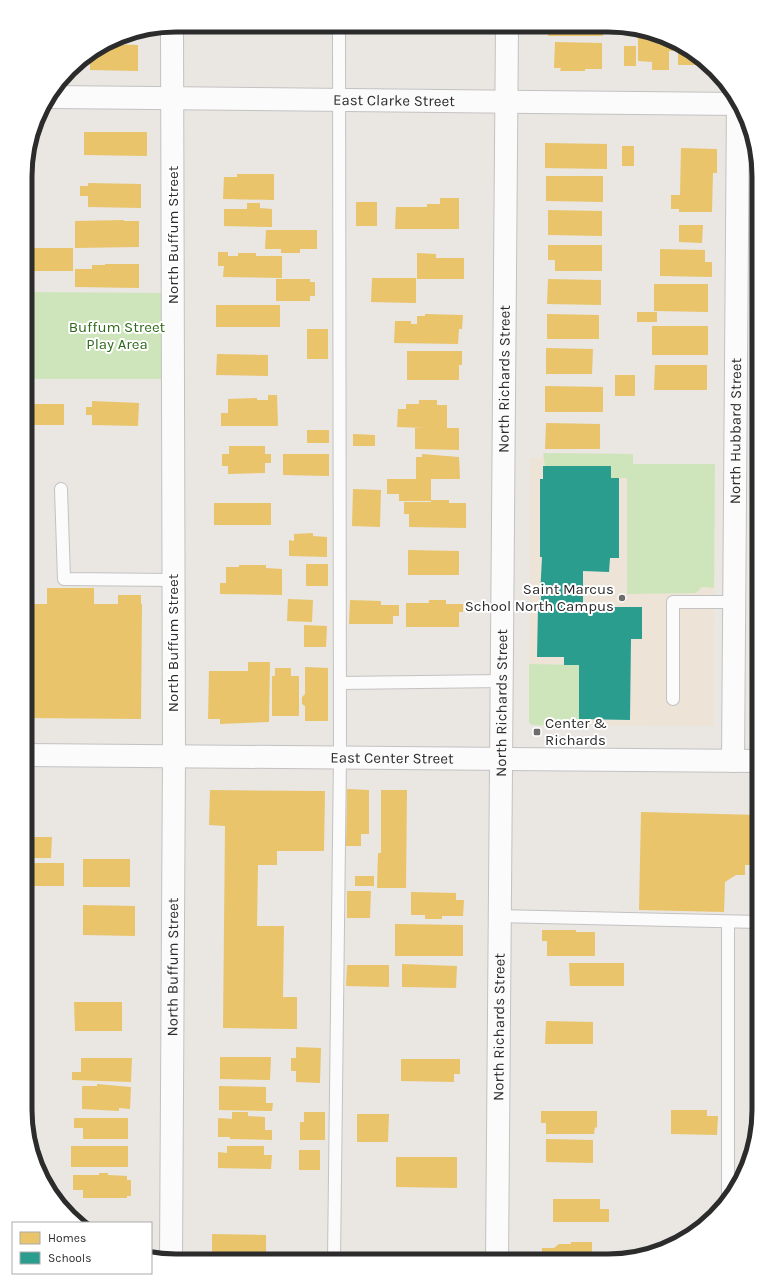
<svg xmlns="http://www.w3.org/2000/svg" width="784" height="1286" viewBox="0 0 784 1286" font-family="Karla,sans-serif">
<rect width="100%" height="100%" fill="#eae6e2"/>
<!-- education -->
<path fill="#ede4d7" d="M543,453l90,1v10h82l-1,262 -182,-1 -3,-3 1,-264h13z"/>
<!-- green -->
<path fill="#cee5bb" d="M26,292l135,1v86h-135z
M543,453l90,1v10h82l-1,124 -12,-1 -6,6 -69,1v-116h-16v-12h-66z
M529,664l50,1v61l-47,-1 -3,-3z"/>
<!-- homes -->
<path fill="#e9c46a" d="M548,26h55v10h-55z
M638,29l28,8 7,4v10h-4v19h-17v-8l-14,-1z
M555,42l47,1v26h-17v2h-25l1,-3h-7z
M106,44l32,1v26l-48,-1v-13h-4z
M678,44l22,12 6,7v2h-28z
M624,46h12v20h-12z
M84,132h63v24l-63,-1z
M545,143l62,1v25l-62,-1z
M622,146h12v20h-12z
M681,148l36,1v24h-4l-1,39h-33v-3h-8v-14h9z
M237,174h37v26l-51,-1 1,-22h13z
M546,176h57v26l-57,-1z
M88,183l53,1v24l-53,-1v-11h-8v-10h8z
M440,198h19v31h-64l1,-22h31v-3h13z
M356,202h21v24h-21z
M247,203h13v5l12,1v18l-48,-1v-17h23z
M548,210l54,1v25l-54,-1z
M124,220v1h15v26l-64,1v-27z
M679,225h24l-1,18 -23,-1z
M266,230h51v19h-17v4h-19v-4h-16z
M548,245h54v26h-47v-11h-7z
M26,248h47v23h-47z
M660,249l45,1v12h7v15l-52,-1z
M218,252h10v4h10v-3h18v3h26v22l-59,-1 1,-11h-6z
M417,253l19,1v4h28v21h-47z
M105,264h34v24l-64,-1v-18h17v-4h13z
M372,278h44v25l-45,-1z
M276,279h34v3h5v14h-5v5h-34z
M548,279l53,1v25l-54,-1z
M654,284h54v28l-54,-1z
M216,305h64v22h-64z
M637,312h20v10h-20z
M425,314l38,1 -1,14h-3l-1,15 -64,-1 1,-22h16v3h6v-8h8z
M547,314l52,1v24h-52z
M652,326h56v29h-56z
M307,329h21v30h-21z
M546,348l47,1 -1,25h-46z
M407,351h55v14h-3v15h-52z
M217,354l51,1v21l-52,-1z
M655,365h52v25h-53z
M615,375h20v21h-20z
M545,386l58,1v25h-58z
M268,395h9l1,31h-57v-13h7v-14l29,-1v2h11z
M419,400h18v5h10v23h12v22l-44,-1v-21h12l-30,-1 1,-18h8v-5h13z
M92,401l47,2 -1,23 -46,-1v-10h-6v-8h6z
M26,404h38v21h-38z
M546,423l54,1v25h-55z
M307,430h22v13h-22z
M353,434l22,1v11h-22z
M229,446h36v8h6v9h-6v10l-37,1v-8h-6v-12h7z
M283,454h46v22l-46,-1z
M422,454l37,3 1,22h-44v-22h6z
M387,479h44v22h-32v-7h-12z
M353,489l28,1 -1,37 -28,-1z
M431,500h18v3h17v25l-57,-1v-13h-5v-12h27z
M214,503h57v22h-57z
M313,533v3l14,1v20l-38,-1v-16l5,1v-7z
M408,550l51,1v24h-51z
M306,564h22v22h-22z
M239,565h27v3l16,1v26l-62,-1v-11h6v-16h13z
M47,588h47v16h24v-9h23v9h1l-1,115 -115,-1v-114h21z
M288,599l25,1 -1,22 -25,-1z
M350,600l31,1v4h18v11h-6v8h-44z
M429,600h17v4h17v8h-4v15h-53v-24h23z
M304,625l23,1 -1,21h-22z
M248,662h22l-1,60 -49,2v-5h-12l1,-48h39z
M305,667l23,1v53h-23v-15l-3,-2v-7l3,-3z
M275,668h16v8h8v40h-27v-40h3z
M347,789l22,1v44h-8v12h-15z
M210,790l115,1 -1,60h-47v14h-19l-1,61h27l-1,71h14v32l-74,-1 2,-202 -16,-1z
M381,790h26l-1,98h-29l1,-35h3z
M641,812l118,3v50h-14v10h-9l-11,7 -1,30 -85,-2z
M27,837h25l-1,21h-25z
M83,859h47v28h-47z
M25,861h8v2h31v23h-39z
M355,876h19v10h-19z
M347,891h24l-1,27h-23z
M411,892l45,1v7h8l-1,16h-21v3h-17v-4h-14z
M83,905l52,1v30l-52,-1z
M395,924l68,1v31h-68z
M542,930h34v2h19v24h-48v-15h-5z
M569,963h55v23h-54z
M402,964l55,2 -1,22 -54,-1z
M347,965h42v22l-43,-1z
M74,1002h48v29h-47z
M546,1021l47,1v22h-48z
M296,1047l25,1 -1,35 -24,-1v-11h-5v-13h5z
M220,1057h51l-1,23 -50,-1z
M81,1058h51l-1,24 -59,-2v-8h9z
M401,1059h59v15h-6v8l-53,-1z
M97,1084l34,3 -1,22 -11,-1v3l-37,-2v-23h15z
M219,1086l47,1v16h7l-1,8 -53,-1z
M671,1110h36v6h11l-1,19 -46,-1z
M541,1111h56v17l-2,-1 -1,7h-48v-11h-5z
M232,1112h16v4l17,1v13h7v10l-42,-1v-2h-12v-19l14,1z
M304,1112h21v28h-25v-18h4z
M357,1114h32l-1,28h-31z
M74,1118h54v21h-45v-11h-9z
M546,1139l47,1v23l-47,-1z
M71,1146h57v21h-57z
M227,1146h37v9h8l-1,14 -53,-1v-16l9,1z
M299,1150h21v20h-21z
M396,1157h61v31l-61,-1z
M99,1173h9v2l19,1v4h4v16h-4v2h-44v-8h-10v-15h26z
M553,1199h47v10h9v13h-56z
M212,1234l54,1v24l-54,-1z
M571,1242h21v19h-50v-13h12l5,-4h12z"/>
<!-- schools -->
<path fill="#2a9d8f" d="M543,466h68v12h8v80h-9l-1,14 -26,-1v36h59v32h-11l-1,81 -51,-1v-54h-15v-8h-27l1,-50h3v-11h-1l2,-39h-2v-78h3z"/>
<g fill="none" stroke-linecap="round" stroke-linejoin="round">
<!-- service casing -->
<g stroke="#c3c2c3" stroke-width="14">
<path id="service" d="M61,489l3,90 109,1
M340,683l162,-2
M673,699v-97h61
M499,916l260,6
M728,922v279
M334,1260l6,-503 -1,-732"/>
</g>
<!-- minor casing -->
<g stroke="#c3c2c3" stroke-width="24">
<g id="minor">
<path id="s1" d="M50,97l689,7"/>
<path id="s2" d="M733,761l5,-659"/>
<path id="s3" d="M171,1260l3,-504 -2,-730"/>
<path id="s4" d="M497,1261l10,-1235"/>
</g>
</g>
<!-- tertiary casing -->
<g stroke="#c3c2c3" stroke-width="24">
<g id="tertiary">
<path id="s5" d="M25,755l734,6"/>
</g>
</g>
<!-- service -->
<use href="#service" stroke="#fcfbfb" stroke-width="12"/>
<!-- minor -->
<use href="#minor" stroke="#fcfbfb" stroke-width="22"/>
<!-- tertiary -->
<use href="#tertiary" stroke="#fcfbfb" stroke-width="22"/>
</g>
<!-- markers -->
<g fill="#6e6d6c" stroke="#fff" stroke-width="1.5">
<circle cx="622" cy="598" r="4"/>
<rect x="533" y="728" width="8" height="8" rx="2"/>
</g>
<g text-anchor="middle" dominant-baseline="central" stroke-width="4" stroke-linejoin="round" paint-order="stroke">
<!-- street labels -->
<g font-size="15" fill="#2c2c2c" stroke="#fff">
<text stroke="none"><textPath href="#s1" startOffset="344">East Clarke Street</textPath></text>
<text transform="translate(173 235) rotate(-90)">North Buffum Street</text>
<text stroke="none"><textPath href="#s4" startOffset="882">North Richards Street</textPath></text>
<text stroke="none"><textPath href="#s2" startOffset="330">North Hubbard Street</textPath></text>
<text transform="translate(173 643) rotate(-90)">North Buffum Street</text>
<text stroke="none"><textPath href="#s4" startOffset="558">North Richards Street</textPath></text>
<text stroke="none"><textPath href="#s5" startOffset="367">East Center Street</textPath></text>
<text stroke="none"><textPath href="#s3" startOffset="293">North Buffum Street</textPath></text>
<text stroke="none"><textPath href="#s4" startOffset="234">North Richards Street</textPath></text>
</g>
<!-- park labels -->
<g font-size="15" fill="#2e6a1a" stroke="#fff">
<text x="117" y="327">Buffum Street<tspan x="117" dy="17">Play Area</tspan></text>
</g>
<!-- poi labels -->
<g font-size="15" fill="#2c2c2c" stroke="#fff" text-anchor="end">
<text x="614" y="589">Saint Marcus<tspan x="614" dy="17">School North Campus</tspan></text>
<text x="545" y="723" text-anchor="start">Center &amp;<tspan x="545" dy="17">Richards</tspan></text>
</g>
</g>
<!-- crop -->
<path d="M0 0H784V1286H0ZM176 32H608A144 144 0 0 1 752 176V1110A144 144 0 0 1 608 1254H176A144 144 0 0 1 32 1110V176A144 144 0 0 1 176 32Z" fill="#fff" fill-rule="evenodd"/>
<path fill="none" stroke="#2c2c2c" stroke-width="5" d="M176 32H608A144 144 0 0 1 752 176V1110A144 144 0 0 1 608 1254H176A144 144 0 0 1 32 1110V176A144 144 0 0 1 176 32Z"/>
<!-- legend -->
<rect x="12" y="1222" width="140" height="52" fill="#ffffff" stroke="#ababab"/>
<rect x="20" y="1232" width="20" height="12" fill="#e9c46a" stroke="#ababab"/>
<text x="48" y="1242" font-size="12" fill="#2c2c2c">Homes</text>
<rect x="20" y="1252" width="20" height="12" fill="#2a9d8f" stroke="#ababab"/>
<text x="48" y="1262" font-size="12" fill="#2c2c2c">Schools</text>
</svg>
